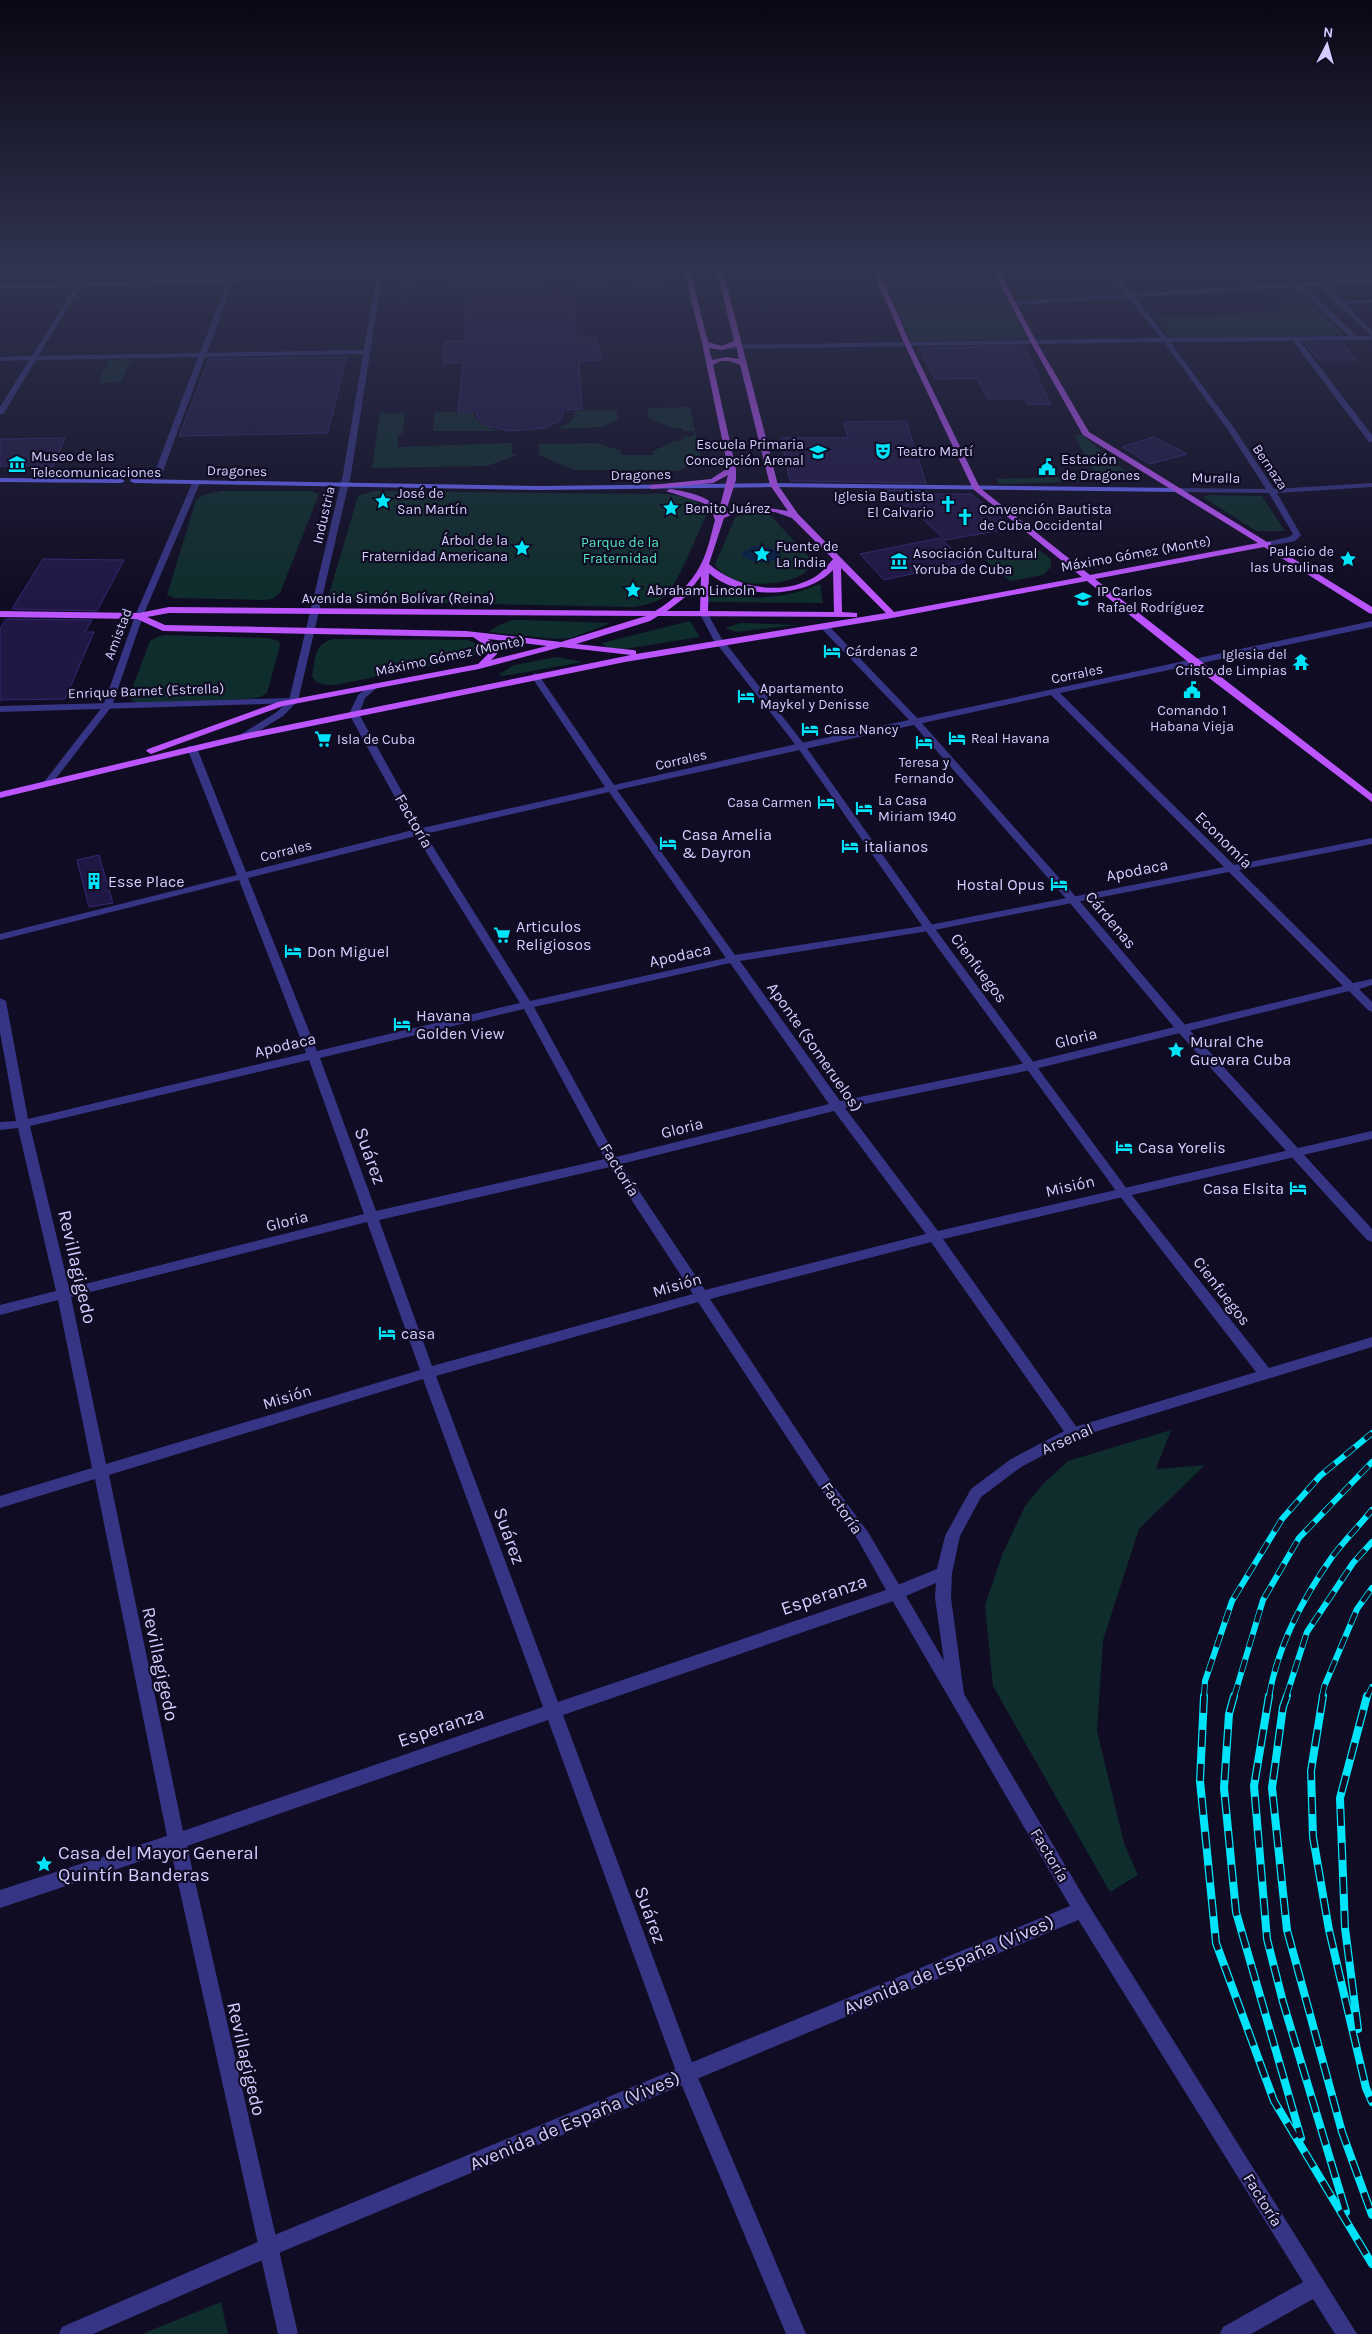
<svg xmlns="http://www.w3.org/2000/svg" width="1372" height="2334" viewBox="0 0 1372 2334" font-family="Karla,sans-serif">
<rect width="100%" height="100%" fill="#100c23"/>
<!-- green -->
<path fill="#0f2d2c" d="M413,271h94l-87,2 -4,2 -1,8h3l-1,13 -12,1 -1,4h-4l5,-28z
M640,271h25l5,22 -35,1 -2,-12 16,-3 -1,-8z
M882,271h109l37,68 -117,2z
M566,279h43l1,14 -27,-2 -5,-7z
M502,280l-22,12h-17v4h-20l1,-14z
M1294,287l51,48 -174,3 -16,-20 128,-7 -5,-4 14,-1 -12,-11 11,-1 -8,-6z
M131,359l-10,23 -23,1 11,-23z
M690,407l11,53 -23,11 -104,-1 -35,-15v-11l58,-1 24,8v4h32v-4l22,-10h8v-4l11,-1 -1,-5h-10l-1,-3h-7l-26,-9 -1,-11z
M617,410l1,10 -18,7 -42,2 13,-7 5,-11z
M435,412l38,1 5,9 19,9h-64z
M380,413h25l-3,21 -4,1v12l114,-4v11l5,1 -30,11 -115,2z
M1074,435h8l46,38 -1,5 -4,2 -124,4 -3,-5 101,-3z
M221,491h90l8,3 -39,99 -7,6 -9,1 -90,-2 -7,-3 29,-95 7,-5z
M373,491l294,3c13,2 35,5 40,20 -8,16 -30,72 -41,81 -9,8 -21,10 -33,12l-288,-6 -13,-6 -2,-4 28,-95z
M1209,495l53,1 23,35h-29l-53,-34z
M753,511l17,4 40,43 1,5 -5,9c-20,15 -78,19 -91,-8l20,-46 7,-5z
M1039,550l12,9v8l-8,8 -33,6 -25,-21z
M820,584l3,19 -115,-1v-17c29,20 82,13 112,-1z
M512,620h13l86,3 -40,15 -15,1 -67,-7 8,-6z
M690,621l10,16 -76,12 -17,-1 -5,-5z
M740,623l58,2 -63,7 -10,-4z
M166,635l101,3 12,3 1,5 -13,47 -7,4 -10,2 -109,4 -9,-2 -3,-5 21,-55 7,-4z
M334,639l134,1 10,4 3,6 -11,8 -135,27c-9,0 -20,0 -23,-9 4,-18 1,-32 22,-37z
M557,657l26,5 -80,14 -5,-1 16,-10z
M1171,1430l-15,39 49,-4 -66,64 -36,111 -6,91 27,112 14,32 -28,17 -117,-206 -8,-81 17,-50 23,-49 19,-23 24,-22z
M221,2302l7,32h-86z"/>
<!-- water -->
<path fill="#082046" d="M763,545l15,5 3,5 -2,3c-10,6 -26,6 -36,-2l-1,-3 10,-6z"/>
<!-- building -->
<path fill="#201745" stroke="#352873" d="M523,282l24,3 9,3 12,10h8v40h21l4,22 -22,1 3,48 -18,1 -3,10 -16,8 -36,3 -21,-5 -10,-6 -1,-8h-19l5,-49h-20l2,-22h19l2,-42h12l12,-10 9,-3z
M1342,342l15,18h-38l-14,-17z
M1024,346l16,31h-3l14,27 -23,1 -3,-6h-37l-11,-21 -42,1 -16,-31z
M346,357l-18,76 -149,3 30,-77z
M906,421l20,62 -136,-2 -9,-43h67l-4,-16z
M1154,437l33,17 -37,10 -28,-17z
M65,438l-12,28h-53v-27z
M885,490l43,1 1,3h42l43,34 -69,12 -36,-34h-9z
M940,538l26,24 -82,18 -24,-26z
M43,559l81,1 -27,51 -85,-2z
M6,619l86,1 -7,12h9l-29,67 -65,1v-71z
M99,855l14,48 -24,4 -12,-47z"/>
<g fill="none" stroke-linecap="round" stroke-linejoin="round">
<!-- minor -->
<path fill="#363485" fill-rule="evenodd" d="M85,271h6l-7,12 144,-4 3,-8h6l-3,7 146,-4 3,2 -3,2 -147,4 -26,71 160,-3 3,2 -3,2 -162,3 -46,125 -4,2 -4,-2 47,-125 -162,3 -32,53 -4,2v-8l29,-47 -29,1v-4l32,-1 43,-69 -75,2v-4l78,-2zM227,282l-27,71 -162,3 43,-70z
M1107,271h6l19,23 193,-13 -10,-10h6l11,10 40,-3v4l-44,4 14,15 30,-2v4l-27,1 27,26v6l-34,-31 -5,-1 2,-3 -12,-12 -1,-4 -19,1 54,50h15v4l-72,1 72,94v7h-3l-76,-101 -123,1 64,86 40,61 98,-6v4l-95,6 24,42 -6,6 -27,5h-3v-4l24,-5 4,-3 -24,-41 -93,-1 -1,-2 4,-2 87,1 -38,-59 -64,-88 -441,7 -3,-2 3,-2 438,-7 -32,-40 -115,7 -3,-2 3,-2 112,-7zM1296,287l53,49 -182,2 -32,-41z
M1372,621v6l-312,66 174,172 138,-27v6l-133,26 114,113 19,-4v6l-13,4 13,13v10l-4,-2 -19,-19 -318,79 -186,38 93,123 434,-100v8l-429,100 135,190 2,4 -2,4 -5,2 -5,-2 -137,-195 -221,57 124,187 34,46 36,61 -2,5 -339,117 133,358 110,261h-20l-109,-260 -129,-354 -361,126 111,488h-20l-107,-483 -171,57v-18l167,-54 -72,-357 -95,29v-12l92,-28 -34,-168 -58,15v-10l56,-14 -38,-163 -18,2v-8l16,-1 -16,-89v-34l6,3 22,118 278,-66 -67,-173 -239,60v-6l237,-59 -50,-127 2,-2h6l2,2 49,124 167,-42 -64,-116 9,-19 16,-12 5,3 -14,12 -6,16 63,114 183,-41 -74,-111 4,-3 3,1 76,111 187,-42zM1051,695l173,172 -295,58 -194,30 -118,-165zM609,792l117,166 -196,43 -105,-167zM416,836l104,167 -203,48 -69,-173zM1229,872l114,114 -312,76 -191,39 -100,-140 189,-30zM730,963l99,141 -213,53 -82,-150zM524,1009l81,150 -229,52 -56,-153zM309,1060l55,154 -295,74 -39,-162zM834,1111l92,123 -221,56 -84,-126zM610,1167l83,127 -261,72 -53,-146zM367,1222l53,148 -314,94 -35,-167zM698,1302l126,192 34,46 28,50 -328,112 -122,-326zM423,1379l120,328 -360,124 -74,-356z
M293,698l3,1v4l-296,9v-6z
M1082,1901l6,3 269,430h-22l-22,-35 -62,35h-31l3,-7 80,-45 -227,-366 -3,-6 3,-6z"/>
<!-- tertiary -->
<path fill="#363485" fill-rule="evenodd" d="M377,271h6l-32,203 -53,227 -15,15 -37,23h-6v-4l37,-23 12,-12 54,-226z
M193,481l7,2 -57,133 -31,90 -62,80h-6v-4l59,-76 32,-90z
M701,612h6l13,24 84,108 129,182 194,263 142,179 103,-31v10l-294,90 -57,30 -40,30 -21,39 -8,37 -1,25 13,96 124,210 3,6 -3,6 -814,339 -181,79h-34l3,-7 198,-86 810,-335 -182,-313 2,-5 47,-19 8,-33 26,-47 40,-30 57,-30 188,-57 -137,-177 -194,-265 -127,-182 -85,-109 -13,-25zM936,1583l-1,15 9,63 -38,-65z
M821,624h6l93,97 157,177 109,128 186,203v13l-5,-2 -189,-208 -109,-130 -155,-177 -93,-97z"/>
<!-- secondary -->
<path fill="#6765ff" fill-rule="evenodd" d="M0,478l121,1 4,2 -4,2 -121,-1z
M131,479l409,7 234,-3 405,5 4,2 -4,2 -405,-5 -234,3 -406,-7 -4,-2z"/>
<!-- primary -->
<path fill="#bd55ff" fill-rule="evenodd" d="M684,271h6l18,71 14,4 12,-5 -17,-70h6l55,214 20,29 96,98 188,-35 -109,-88 -69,-146 -31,-72h6l31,72 70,145 110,87 168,-32 -175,-108 -53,-94 -37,-70h6l37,70 53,91 178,110h4v3l101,62v7l-3,-1 -105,-66 -169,32 277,215v8l-180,-137 -105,-84 -195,37 -267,44 -382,78 -243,58v-6l243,-58 388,-79 -70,-8 -82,22 -196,37 -132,48 -5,-3 2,-2 130,-47 200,-38 11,-11v-5l-16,-11h-7l-303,-6 -26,-12 -137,-2v-6l139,2 30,-6 486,4c18,-10 37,-28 46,-47 7,-13 10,-30 14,-44l-3,-8 -9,-9 -37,-12 4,-2c18,3 37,6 49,21l9,-35 -15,8 -61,6 -4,-2 4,-2 59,-6 17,-11 -26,-125zM736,346l3,13 -13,-2 -14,3 -3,-12 13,2zM721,361h9l10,4 30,120 18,26 -32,-5 -30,5 10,-31v-11l-23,-104zM756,510l19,2 17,6 41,41c-6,7 -12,15 -20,19 -32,18 -77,10 -104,-14l15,-46 14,-6zM841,568l45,45 -250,41v-3l-3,-1 -57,-6 74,-23 8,-5 199,1v-4l-15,-1zM833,570l1,42 -126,-1 1,-38c30,27 97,26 124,-3zM701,576l-1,35h-33l17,-13zM169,613l477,3 -85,26 -95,-11 -301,-6 -18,-8zM488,639l59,7 -56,14 6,-6v-7z"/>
<!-- rail-far1 casing -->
<g stroke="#00e4f9" stroke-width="6">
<path id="rail-far1" d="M1204,1697l1,-16 27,-80 50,-82 38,-43 52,-43
M1234,1697l29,-97 36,-62 73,-76
M1269,1697c8,-49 34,-99 63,-140 12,-16 27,-31 40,-47
M1286,1697l21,-65 46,-69 19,-21
M1322,1697l2,-10 33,-78 15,-21
M1367,1697l5,-10"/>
</g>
<!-- rail casing -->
<g stroke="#00e4f9" stroke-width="8">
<path id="rail" d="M1204,1696l-4,85 16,162 58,158 98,163
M1234,1696l-5,18 -5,74 12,124 65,226
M1269,1696l-15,90 13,153 16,63 63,210
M1287,1696l-4,11 -11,81 15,142 55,202 30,83
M1323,1696l-12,75 2,66 16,93 37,158 6,14
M1358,2029l-13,-101 -5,-130 27,-102"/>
</g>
<!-- rail-far1 -->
<use href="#rail-far1" stroke="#100c23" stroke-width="4.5" stroke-dasharray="13" stroke-linecap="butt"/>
<!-- rail -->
<use href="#rail" stroke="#100c23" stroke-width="5.5" stroke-dasharray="17" stroke-linecap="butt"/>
</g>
<!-- sky -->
<linearGradient id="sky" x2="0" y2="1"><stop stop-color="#090713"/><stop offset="0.45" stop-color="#313450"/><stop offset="1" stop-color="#313450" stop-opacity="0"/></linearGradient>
<rect width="1372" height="598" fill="url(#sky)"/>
<!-- icons -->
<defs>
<g id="theatre-bare" transform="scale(1.35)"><path d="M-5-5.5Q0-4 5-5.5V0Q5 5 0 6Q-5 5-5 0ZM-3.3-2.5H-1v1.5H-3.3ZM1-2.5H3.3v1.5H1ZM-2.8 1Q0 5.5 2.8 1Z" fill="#00e4f9" stroke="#100c23" stroke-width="2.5" paint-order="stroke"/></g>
<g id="school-bare" transform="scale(1.35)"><path d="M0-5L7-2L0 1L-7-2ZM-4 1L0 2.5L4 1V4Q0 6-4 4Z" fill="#00e4f9" stroke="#100c23" stroke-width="2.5" paint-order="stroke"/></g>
<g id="museum-bare" transform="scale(1.35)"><path d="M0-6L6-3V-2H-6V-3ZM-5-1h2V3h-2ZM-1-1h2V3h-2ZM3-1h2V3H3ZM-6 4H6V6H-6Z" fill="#00e4f9" stroke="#100c23" stroke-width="2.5" paint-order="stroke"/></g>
<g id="civic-bare" transform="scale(1.35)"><path d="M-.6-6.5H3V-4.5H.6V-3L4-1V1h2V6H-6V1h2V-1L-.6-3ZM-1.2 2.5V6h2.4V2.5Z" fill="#00e4f9" stroke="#100c23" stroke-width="2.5" paint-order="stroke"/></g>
<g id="sight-bare" transform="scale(1.35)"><path d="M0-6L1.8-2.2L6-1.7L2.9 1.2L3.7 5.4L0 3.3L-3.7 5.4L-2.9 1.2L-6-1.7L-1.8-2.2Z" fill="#00e4f9" stroke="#100c23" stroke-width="2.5" paint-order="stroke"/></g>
<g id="church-bare" transform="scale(1.35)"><path d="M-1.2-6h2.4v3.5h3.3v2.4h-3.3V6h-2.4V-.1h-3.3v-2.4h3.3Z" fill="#00e4f9" stroke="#100c23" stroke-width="2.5" paint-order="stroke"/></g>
<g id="hotel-bare" transform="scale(1.35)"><path d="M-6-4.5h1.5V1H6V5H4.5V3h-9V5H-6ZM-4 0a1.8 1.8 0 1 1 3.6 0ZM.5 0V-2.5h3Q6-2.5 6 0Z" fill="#00e4f9" stroke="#100c23" stroke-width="2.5" paint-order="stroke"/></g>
<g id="temple-bare" transform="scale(1.35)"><path d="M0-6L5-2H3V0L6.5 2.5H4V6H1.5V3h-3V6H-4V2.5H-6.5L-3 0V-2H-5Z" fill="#00e4f9" stroke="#100c23" stroke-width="2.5" paint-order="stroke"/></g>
<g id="supermarket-bare" transform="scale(1.35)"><path d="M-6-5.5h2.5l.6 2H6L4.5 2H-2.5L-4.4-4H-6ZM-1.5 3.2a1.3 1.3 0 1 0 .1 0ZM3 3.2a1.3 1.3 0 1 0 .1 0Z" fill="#00e4f9" stroke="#100c23" stroke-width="2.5" paint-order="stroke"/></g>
<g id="building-bare" transform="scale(1.35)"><path d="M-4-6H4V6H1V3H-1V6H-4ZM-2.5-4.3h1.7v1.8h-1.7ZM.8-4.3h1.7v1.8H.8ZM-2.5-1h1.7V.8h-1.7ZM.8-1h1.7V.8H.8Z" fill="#00e4f9" stroke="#100c23" stroke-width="2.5" paint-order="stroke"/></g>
</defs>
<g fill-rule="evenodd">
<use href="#theatre-bare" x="883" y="451"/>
<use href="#school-bare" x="818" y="452"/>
<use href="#museum-bare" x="17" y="464"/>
<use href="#civic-bare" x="1047" y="467"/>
<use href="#sight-bare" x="383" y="501"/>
<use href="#church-bare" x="948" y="504"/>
<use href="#sight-bare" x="671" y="508"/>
<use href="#church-bare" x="965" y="517"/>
<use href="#sight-bare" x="522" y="548"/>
<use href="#sight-bare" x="762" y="554"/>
<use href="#sight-bare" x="1348" y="559"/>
<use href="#museum-bare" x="899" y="561"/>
<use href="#sight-bare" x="633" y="590"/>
<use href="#school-bare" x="1083" y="599"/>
<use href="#hotel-bare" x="832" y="651"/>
<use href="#temple-bare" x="1301" y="662"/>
<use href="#civic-bare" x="1192" y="690"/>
<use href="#hotel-bare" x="746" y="696"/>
<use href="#hotel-bare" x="810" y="729"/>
<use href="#hotel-bare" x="957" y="738"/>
<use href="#supermarket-bare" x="323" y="739"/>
<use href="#hotel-bare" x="924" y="742"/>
<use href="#hotel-bare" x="826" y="802"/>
<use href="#hotel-bare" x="864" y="808"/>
<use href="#hotel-bare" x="668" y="843"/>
<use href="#hotel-bare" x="850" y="846"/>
<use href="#building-bare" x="94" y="881"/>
<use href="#hotel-bare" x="1059" y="884"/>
<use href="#supermarket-bare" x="502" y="935"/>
<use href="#hotel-bare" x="293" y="951"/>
<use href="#hotel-bare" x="402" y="1024"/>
<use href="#sight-bare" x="1176" y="1050"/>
<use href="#hotel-bare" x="1124" y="1147"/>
<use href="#hotel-bare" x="1298" y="1188"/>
<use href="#hotel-bare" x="387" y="1333"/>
<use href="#sight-bare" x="44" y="1864"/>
</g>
<g text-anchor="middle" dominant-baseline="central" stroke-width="4.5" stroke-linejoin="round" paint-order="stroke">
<!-- far-poi labels -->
<g font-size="14" fill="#d3ceff" stroke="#100c23" text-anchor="start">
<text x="804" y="444" text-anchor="end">Escuela Primaria<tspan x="804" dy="16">Concepción Arenal</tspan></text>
<text x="897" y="451">Teatro Martí</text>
<text x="31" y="456">Museo de las<tspan x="31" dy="16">Telecomunicaciones</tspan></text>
<text x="1061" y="459">Estación<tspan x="1061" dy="16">de Dragones</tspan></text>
<text x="397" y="493">José de<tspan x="397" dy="16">San Martín</tspan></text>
<text x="934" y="496" text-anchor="end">Iglesia Bautista<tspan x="934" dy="16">El Calvario</tspan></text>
<text x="685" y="508">Benito Juárez</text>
<text x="979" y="509">Convención Bautista<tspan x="979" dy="16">de Cuba Occidental</tspan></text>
<text x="508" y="540" text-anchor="end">Árbol de la<tspan x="508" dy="16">Fraternidad Americana</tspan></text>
<text x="776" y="546">Fuente de<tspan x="776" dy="16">La India</tspan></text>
<text x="1334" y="551" text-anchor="end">Palacio de<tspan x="1334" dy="16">las Ursulinas</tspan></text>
<text x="913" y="553">Asociación Cultural<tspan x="913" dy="16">Yoruba de Cuba</tspan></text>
<text x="647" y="590">Abraham Lincoln</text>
<text x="1097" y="591">IP Carlos<tspan x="1097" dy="16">Rafael Rodríguez</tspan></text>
<text x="846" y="651">Cárdenas 2</text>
<text x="1287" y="654" text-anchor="end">Iglesia del<tspan x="1287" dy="16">Cristo de Limpias</tspan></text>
<text x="760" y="688">Apartamento<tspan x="760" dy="16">Maykel y Denisse</tspan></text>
<text x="1192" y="710" text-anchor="middle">Comando 1<tspan x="1192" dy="16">Habana Vieja</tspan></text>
<text x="824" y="729">Casa Nancy</text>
<text x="971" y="738">Real Havana</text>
<text x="337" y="739">Isla de Cuba</text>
<text x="924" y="762" text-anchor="middle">Teresa y<tspan x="924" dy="16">Fernando</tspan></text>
<text x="878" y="800">La Casa<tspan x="878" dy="16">Miriam 1940</tspan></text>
<text x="812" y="802" text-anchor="end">Casa Carmen</text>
</g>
<!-- far-street labels -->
<g font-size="14" fill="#d3ceff" stroke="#100c23">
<text transform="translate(1270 467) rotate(56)">Bernaza</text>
<text transform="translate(237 471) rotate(1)">Dragones</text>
<text transform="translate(641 475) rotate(-1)">Dragones</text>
<text transform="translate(1216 478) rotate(1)">Muralla</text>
<text transform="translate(324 515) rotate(-77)">Industria</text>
<text transform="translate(1136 554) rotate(-10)">Máximo Gómez (Monte)</text>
<text x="398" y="598">Avenida Simón Bolívar (Reina)</text>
<text transform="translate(118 634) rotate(-69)">Amistad</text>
<text transform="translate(450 656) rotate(-12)">Máximo Gómez (Monte)</text>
<text transform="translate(1077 674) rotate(-12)">Corrales</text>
<text transform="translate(146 691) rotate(-2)">Enrique Barnet (Estrella)</text>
<text transform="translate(681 760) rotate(-13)">Corrales</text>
<text transform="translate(286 851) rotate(-14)">Corrales</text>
</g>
<!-- far-park labels -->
<g font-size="14" fill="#53e7bf" stroke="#100c23">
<text x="620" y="542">Parque de la<tspan x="620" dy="16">Fraternidad</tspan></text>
</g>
<!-- street labels -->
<g font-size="16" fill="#d3ceff" stroke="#100c23">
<text transform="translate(414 821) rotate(60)">Factoría</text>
<text transform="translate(1224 840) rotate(45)">Economía</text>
<text transform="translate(1137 870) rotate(-11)">Apodaca</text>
<text transform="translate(1111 920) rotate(50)">Cárdenas</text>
<text transform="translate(680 955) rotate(-12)">Apodaca</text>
<text transform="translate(979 968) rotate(53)">Cienfuegos</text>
<text transform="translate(1076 1038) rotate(-14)">Gloria</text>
<text transform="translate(285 1045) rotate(-13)">Apodaca</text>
<text transform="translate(815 1047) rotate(55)">Aponte (Someruelos)</text>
<text transform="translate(682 1128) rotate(-14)">Gloria</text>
<text transform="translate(620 1170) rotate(58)">Factoría</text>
<text transform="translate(1070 1186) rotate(-13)">Misión</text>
<text transform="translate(287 1221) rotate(-14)">Gloria</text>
<text transform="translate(677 1285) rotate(-16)">Misión</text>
<text transform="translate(1222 1291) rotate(52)">Cienfuegos</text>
<text transform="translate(287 1397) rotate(-17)">Misión</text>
<text transform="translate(1067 1439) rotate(-24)">Arsenal</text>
<text transform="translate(842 1508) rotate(55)">Factoría</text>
<text transform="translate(1050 1855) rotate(59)">Factoría</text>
<text transform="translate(1263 2200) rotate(58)">Factoría</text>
</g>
<!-- poi labels -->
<g font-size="16" fill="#d3ceff" stroke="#100c23" text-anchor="start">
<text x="682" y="834">Casa Amelia<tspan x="682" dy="18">&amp; Dayron</tspan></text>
<text x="864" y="846">italianos</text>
<text x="108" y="881">Esse Place</text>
<text x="1045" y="884" text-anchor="end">Hostal Opus</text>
<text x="516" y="926">Articulos<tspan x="516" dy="18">Religiosos</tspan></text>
<text x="307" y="951">Don Miguel</text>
<text x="416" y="1015">Havana<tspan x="416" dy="18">Golden View</tspan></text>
<text x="1190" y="1041">Mural Che<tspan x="1190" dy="18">Guevara Cuba</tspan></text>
<text x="1138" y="1147">Casa Yorelis</text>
<text x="1284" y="1188" text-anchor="end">Casa Elsita</text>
<text x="401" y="1333">casa</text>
</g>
<!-- near-street labels -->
<g font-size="19" fill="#d3ceff" stroke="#100c23">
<text transform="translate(370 1156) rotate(70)">Suárez</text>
<text transform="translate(77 1267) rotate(77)">Revillagigedo</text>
<text transform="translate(509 1536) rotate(70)">Suárez</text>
<text transform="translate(824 1595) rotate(-19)">Esperanza</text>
<text transform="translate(160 1664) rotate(78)">Revillagigedo</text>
<text transform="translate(441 1727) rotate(-19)">Esperanza</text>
<text transform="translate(650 1915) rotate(70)">Suárez</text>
<text transform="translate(949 1965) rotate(-23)">Avenida de España (Vives)</text>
<text transform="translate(246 2059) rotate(77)">Revillagigedo</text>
<text transform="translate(575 2121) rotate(-23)">Avenida de España (Vives)</text>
</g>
<!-- near-poi labels -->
<g font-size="19" fill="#d3ceff" stroke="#100c23" text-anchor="start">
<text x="58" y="1853">Casa del Mayor General<tspan x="58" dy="22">Quintín Banderas</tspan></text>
</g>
</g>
<!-- north arrow -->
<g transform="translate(1327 45) rotate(6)" stroke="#100c23" stroke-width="4" paint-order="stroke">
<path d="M0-4L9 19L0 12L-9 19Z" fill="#d3ceff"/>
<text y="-8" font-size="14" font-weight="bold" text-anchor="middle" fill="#d3ceff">N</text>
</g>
</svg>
